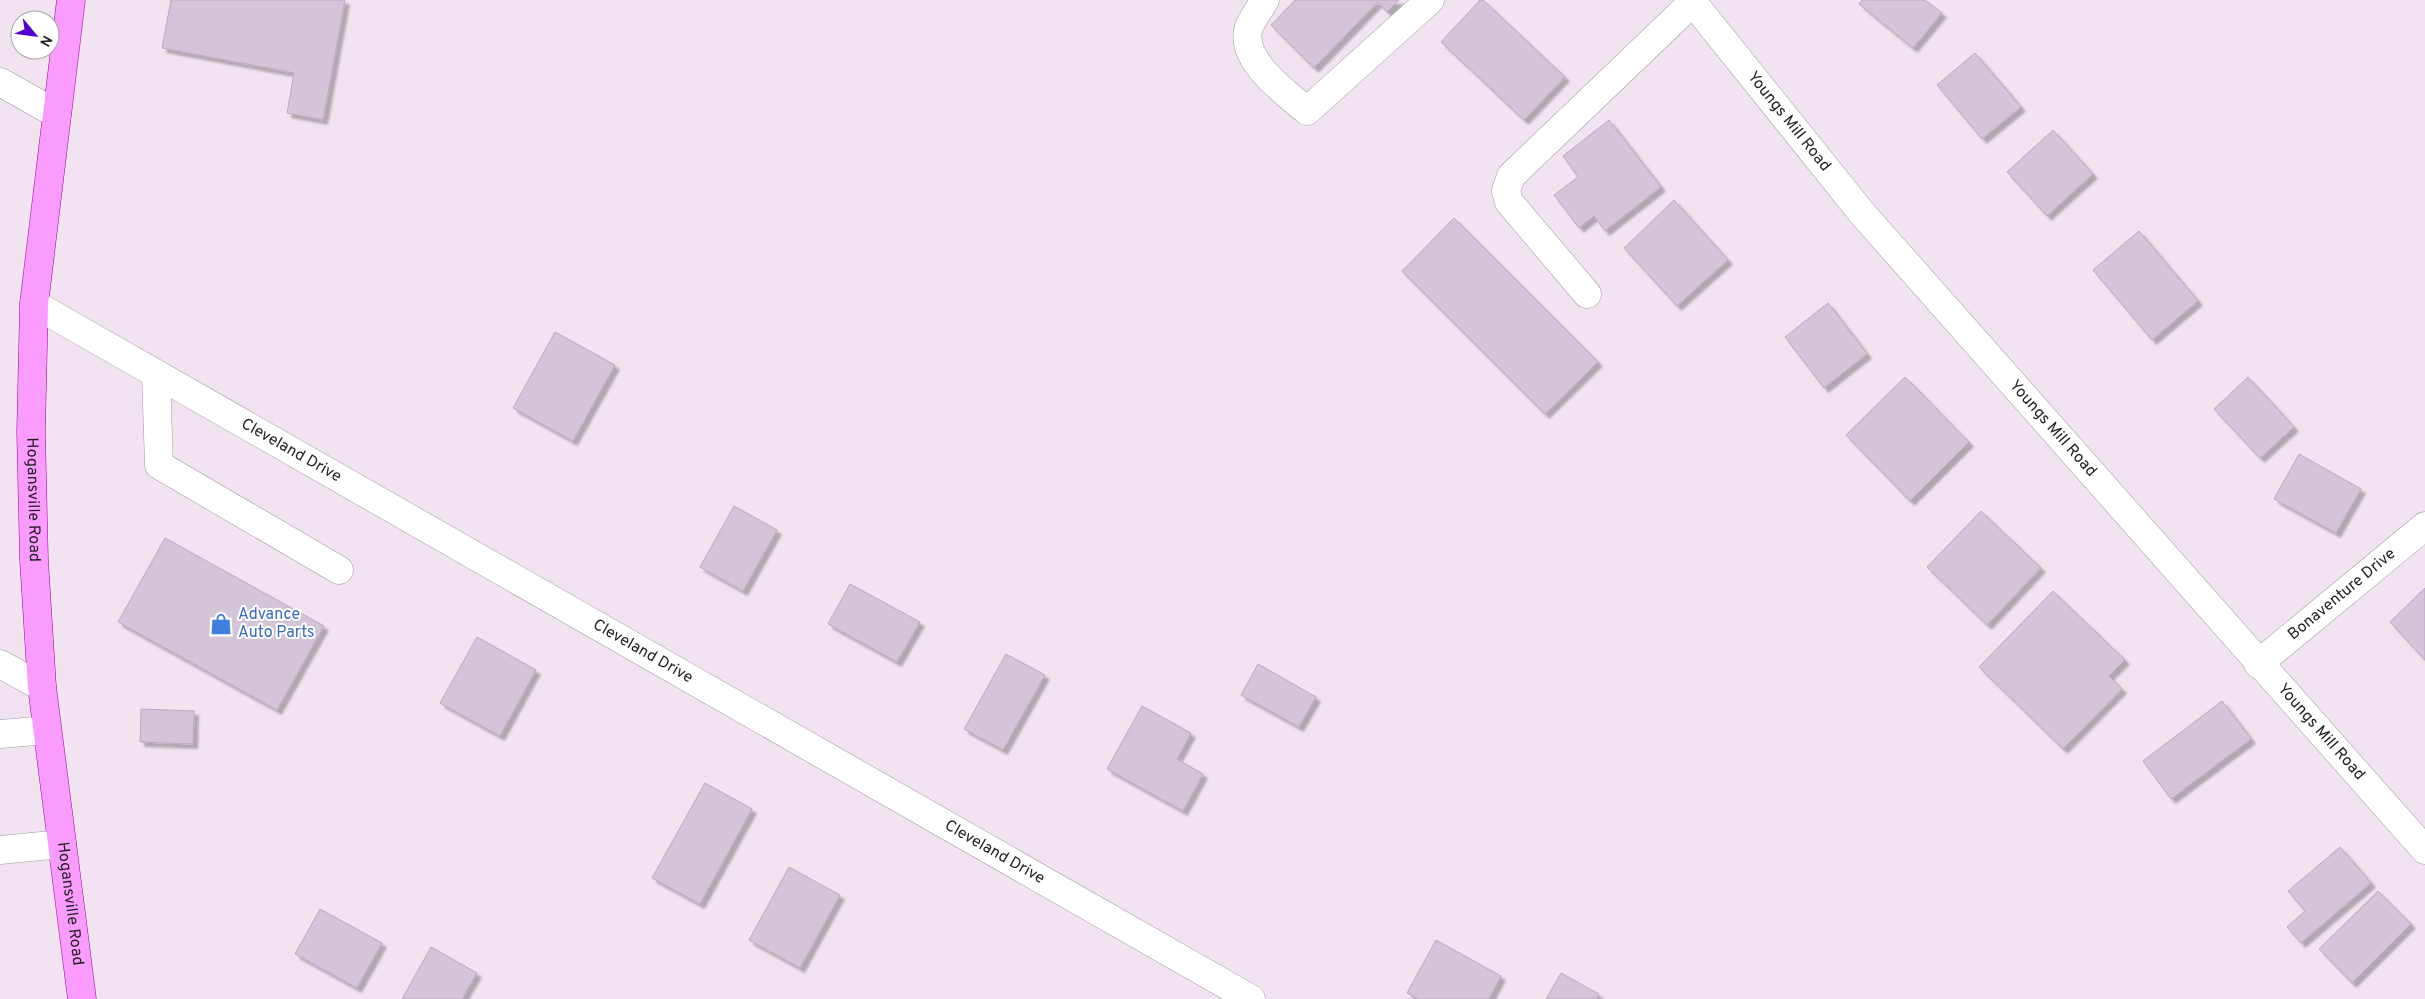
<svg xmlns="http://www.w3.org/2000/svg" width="2425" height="999" viewBox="0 0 2425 999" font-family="Overpass,sans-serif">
<defs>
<filter id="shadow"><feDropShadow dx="4.5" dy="4.5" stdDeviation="1" flood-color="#0004"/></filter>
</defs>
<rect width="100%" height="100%" fill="#f1e4f0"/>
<!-- building -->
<path fill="#d4c4d8" stroke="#bea5c4" filter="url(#shadow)" d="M171,0h174l-22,120 -36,-7 7,-40 -132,-25z
M1295,0h104l-12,12 -9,-10 -64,66 -43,-43z
M1480,0h3l82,77 -41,43 -83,-78z
M1862,0h63l17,13 -29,35 -54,-44z
M1975,53l46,54 -39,32 -45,-54z
M1609,120l52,67 -56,44 -11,-15 -15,12 -25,-33 24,-18 -15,-21z
M2053,130l40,44 -46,42 -40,-44z
M1674,200l54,60 -51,46 -53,-58z
M1454,218l144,144 -53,52 -143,-143z
M2139,231l59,70 -46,39 -59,-70z
M1828,303l39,51 -43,34 -39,-51z
M555,332l60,33 -42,76 -60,-33z
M1905,377l64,65 -59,59 -64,-66z
M2248,377l46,50 -34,31 -46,-49z
M2299,454l62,35 -25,44 -62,-34z
M734,506l43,24 -34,61 -43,-24z
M1981,511l60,57 -54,57 -60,-58z
M165,538l159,88 -47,84 -159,-88z
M850,584l70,38 -23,40 -69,-38z
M2425,588v72l-35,-38z
M2053,591l72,69 -16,16 13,13 -59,60 -84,-82z
M477,637l59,33 -36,66 -60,-33z
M1006,654l39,21 -42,75 -39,-21z
M1258,664l58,33 -17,30 -58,-32z
M2222,701l29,38 -80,60 -28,-38z
M1142,706l49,27 -14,26 26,15 -20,37 -76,-42z
M141,709l53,2 -1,33 -53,-2z
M705,783l47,26 -52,95 -48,-26z
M2340,847l31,36 -70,60 -14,-16 18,-16 -17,-20z
M789,867l51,28 -40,73 -51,-28z
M2378,891l33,33 -59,59 -33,-34z
M320,909l62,34 -25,45 -62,-34z
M1436,940l65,36 -12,23h-71l-11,-6z
M431,947l46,26 -15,26h-60z
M1561,973l38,21 -3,5h-50z"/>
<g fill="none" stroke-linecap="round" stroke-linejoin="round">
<!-- minor casing -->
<g stroke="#9c9c9c" stroke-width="29">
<g id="minor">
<path d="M1265,0c-5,8 -12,18 -16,27 -11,32 37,66 58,84l123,-111"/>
<path id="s1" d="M1691,0l170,212 564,638"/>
<path d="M0,82l57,32"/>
<path d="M1587,294l-78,-92 -3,-11 5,-15 182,-174"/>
<path id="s2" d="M34,304l1217,695"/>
<path d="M156,374l3,91 180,105"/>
<path d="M0,664l42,23"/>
<path id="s3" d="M2258,664l167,-138"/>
<path d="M0,734l47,-4"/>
<path d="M0,850l62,-6"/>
</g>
</g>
<!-- major casing -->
<g stroke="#9a0092" stroke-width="29">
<g id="major">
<path id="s4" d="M71,0l-37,304 -3,128 3,128 8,127 40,312"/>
</g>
</g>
<!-- minor -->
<use href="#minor" stroke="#fff" stroke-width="28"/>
<!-- major -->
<use href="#major" stroke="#fa9bff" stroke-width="28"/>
</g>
<!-- icons -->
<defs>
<g id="shop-bare" transform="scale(1.725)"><path d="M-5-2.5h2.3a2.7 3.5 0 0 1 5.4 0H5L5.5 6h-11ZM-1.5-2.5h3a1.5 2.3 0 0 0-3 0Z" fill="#3f7fe0" stroke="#fff" stroke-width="2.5" paint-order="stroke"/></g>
</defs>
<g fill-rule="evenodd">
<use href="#shop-bare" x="221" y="624"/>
</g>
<g text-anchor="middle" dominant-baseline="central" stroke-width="4" stroke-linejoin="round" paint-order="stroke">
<!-- street labels -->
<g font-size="16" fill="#1f1f1f" stroke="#fff">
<text stroke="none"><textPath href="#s1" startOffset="156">Youngs Mill Road</textPath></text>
<text stroke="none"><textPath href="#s1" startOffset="561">Youngs Mill Road</textPath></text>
<text stroke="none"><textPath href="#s2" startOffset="296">Cleveland Drive</textPath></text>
<text stroke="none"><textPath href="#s4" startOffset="502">Hogansville Road</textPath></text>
<text stroke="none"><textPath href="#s3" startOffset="109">Bonaventure Drive</textPath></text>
<text stroke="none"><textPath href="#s2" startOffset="701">Cleveland Drive</textPath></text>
<text stroke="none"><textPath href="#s1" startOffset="966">Youngs Mill Road</textPath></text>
<text stroke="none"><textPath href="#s2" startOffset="1106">Cleveland Drive</textPath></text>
<text stroke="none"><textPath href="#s4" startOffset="908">Hogansville Road</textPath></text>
</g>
<!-- shop labels -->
<g font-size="16" fill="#366cbe" stroke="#fff" text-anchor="start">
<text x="238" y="615">Advance<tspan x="238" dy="18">Auto Parts</tspan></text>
</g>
</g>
<!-- north arrow -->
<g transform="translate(35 35) rotate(119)"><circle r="24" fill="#ffffff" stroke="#a5a5a5"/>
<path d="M0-4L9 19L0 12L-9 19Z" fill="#4f00ce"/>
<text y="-8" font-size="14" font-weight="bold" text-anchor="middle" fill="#1f1f1f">N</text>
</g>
</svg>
